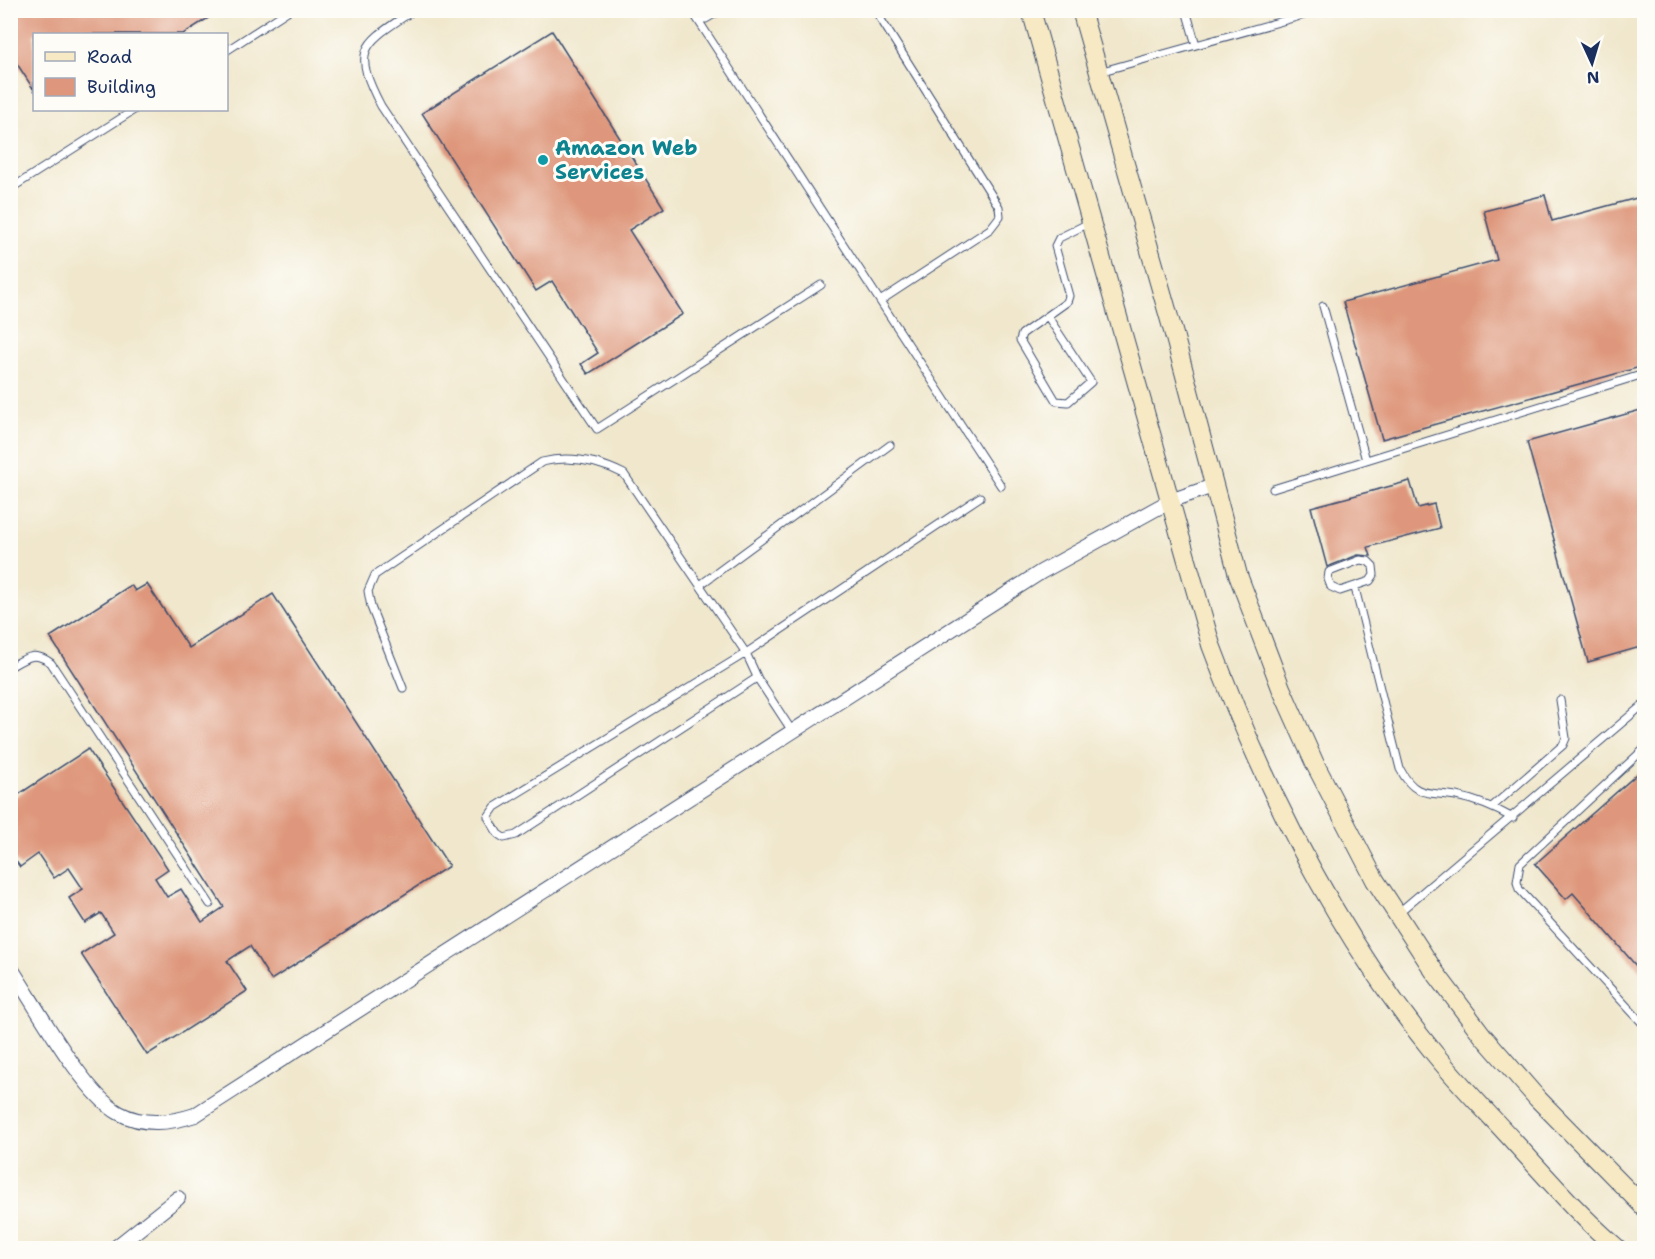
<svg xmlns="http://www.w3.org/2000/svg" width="1655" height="1259" viewBox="0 0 1655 1259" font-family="'Shantell Sans',sans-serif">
<rect width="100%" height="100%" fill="#fdfcf7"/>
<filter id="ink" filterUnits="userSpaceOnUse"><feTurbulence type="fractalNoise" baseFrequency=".0167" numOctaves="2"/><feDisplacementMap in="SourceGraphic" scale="12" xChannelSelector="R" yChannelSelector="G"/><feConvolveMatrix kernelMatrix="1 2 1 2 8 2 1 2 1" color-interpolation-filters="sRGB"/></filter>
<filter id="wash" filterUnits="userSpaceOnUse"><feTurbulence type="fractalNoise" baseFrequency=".008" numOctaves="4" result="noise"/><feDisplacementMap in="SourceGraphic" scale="24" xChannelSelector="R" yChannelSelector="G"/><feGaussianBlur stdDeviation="1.35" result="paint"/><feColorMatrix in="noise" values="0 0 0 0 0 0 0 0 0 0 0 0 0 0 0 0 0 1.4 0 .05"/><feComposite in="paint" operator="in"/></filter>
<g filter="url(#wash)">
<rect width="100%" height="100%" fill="#f0e7cc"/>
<g id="blocks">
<!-- building -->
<path fill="#de977c" d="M10,10h211l-38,24h-149v56l-24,-37z
M552,31l112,177 -35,22 54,84 -95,60 -7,-10 17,-11 -46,-72 -16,10 -114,-178z
M1545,195l7,26 92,-25v170l-262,73 -39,-137 154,-42 -13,-49z
M1644,409v237l-56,16 -61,-220z
M1410,481l8,27 16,-4 6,24 -72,19 3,9 -13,-1 -31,12 -16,-60z
M147,584l42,64 84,-54 176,272 -178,114 -21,-34 -23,15 20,30 -100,64 -66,-101 33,-21 -13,-20 -16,10 -16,-25 14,-9 -14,-21 -15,10 -16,-24 -18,13 -10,-14v-53l78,-51 80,120 -13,9 12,19 14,-8 21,33 22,-15 -174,-270 81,-52 4,6z
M1644,768v207l-71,-82 -7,6 -31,-35z"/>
</g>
</g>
<g filter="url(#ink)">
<use href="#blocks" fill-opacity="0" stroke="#3b4b6e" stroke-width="1.5"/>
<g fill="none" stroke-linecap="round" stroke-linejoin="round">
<!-- lane casing -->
<g stroke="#3b4b6e" stroke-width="9">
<path id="lane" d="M414,10c-50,34 -64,37 -33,96l216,323 224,-144
M692,10l4,7 10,2 15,-9
M875,10l124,197 1,9 -10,13 -110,72 121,185
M1186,10l10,35
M696,17l184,284
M226,51l63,-41
M1099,72l223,-62
M10,189l124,-79
M1323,306l43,154
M1048,317l43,65 -23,20 -12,-1 -36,-61 2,-6 45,-32 2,-6 -14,-50 4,-8 32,-16
M1273,489l371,-115
M1360,560l8,1 5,5 1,9 -4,6 -30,10 -9,-4 -3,-8 1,-7z
M700,585l190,-140
M1355,588l45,181c16,30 28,22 56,27 20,4 39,12 57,22
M10,667c17,-10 24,-16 41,-4l159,241
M403,688l-32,-81 -3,-16 7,-16 167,-113c29,-7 56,-1 82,12l122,179 12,26
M792,731l-34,-52h-3l-239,156 -12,3 -6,-4 -10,-17 7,-10 251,-154 234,-156
M1644,749l-124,115 -3,18 2,7 125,136
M1493,806l70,-61 3,-7 -6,-38
M1398,913l246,-209
M1633,1194l11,-10"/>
</g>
<!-- street casing -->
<g stroke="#3b4b6e" stroke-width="16">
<path id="street" d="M10,967c25,37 73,126 109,146 24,13 52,10 76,2l846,-543 129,-71 43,-15
M115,1248l63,-50"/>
</g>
<!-- secondary casing -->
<g stroke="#3b4b6e" stroke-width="20">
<path id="secondary" d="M1031,10l180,635c54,145 125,288 223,408 26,32 55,61 82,91 33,36 65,73 101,104
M1081,10l94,328 63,237 43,113 34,76 60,116 59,91 49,65 54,62 107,109"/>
</g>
<!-- lane -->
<use href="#lane" stroke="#fff" stroke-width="7"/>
<!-- street -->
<use href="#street" stroke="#fff" stroke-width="14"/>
<!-- secondary -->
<use href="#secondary" stroke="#f6e9c3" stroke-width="18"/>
</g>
</g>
<!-- markers -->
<circle fill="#0f9aa8" stroke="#fdfcf7" stroke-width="2" cx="543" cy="160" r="6"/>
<g text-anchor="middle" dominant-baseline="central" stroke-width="6" stroke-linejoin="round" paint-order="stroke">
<!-- culture labels -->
<g font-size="21" font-weight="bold" fill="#0d838f" stroke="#fdfcf7" text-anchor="start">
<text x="555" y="148">Amazon Web<tspan x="555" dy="24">Services</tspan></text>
</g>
</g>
<!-- margin -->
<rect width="1655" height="1259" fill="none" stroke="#fdfcf7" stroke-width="36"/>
<!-- legend -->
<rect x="33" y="33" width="195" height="78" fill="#fdfcf7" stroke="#a3aaba" stroke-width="1.5"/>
<rect x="45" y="52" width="30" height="9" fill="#f6e9c3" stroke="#a3aaba" stroke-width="1.5"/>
<text x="87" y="63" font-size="18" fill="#1b2f5e">Road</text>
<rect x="45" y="78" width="30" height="18" fill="#de977c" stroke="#a3aaba" stroke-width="1.5"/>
<text x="87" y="93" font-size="18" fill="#1b2f5e">Building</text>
<!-- north arrow -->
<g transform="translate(1592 63) rotate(176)" stroke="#fdfcf7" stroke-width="4.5" paint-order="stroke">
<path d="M0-4.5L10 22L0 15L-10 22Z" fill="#1b2f5e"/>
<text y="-9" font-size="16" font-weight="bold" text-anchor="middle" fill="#1b2f5e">N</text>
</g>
</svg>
